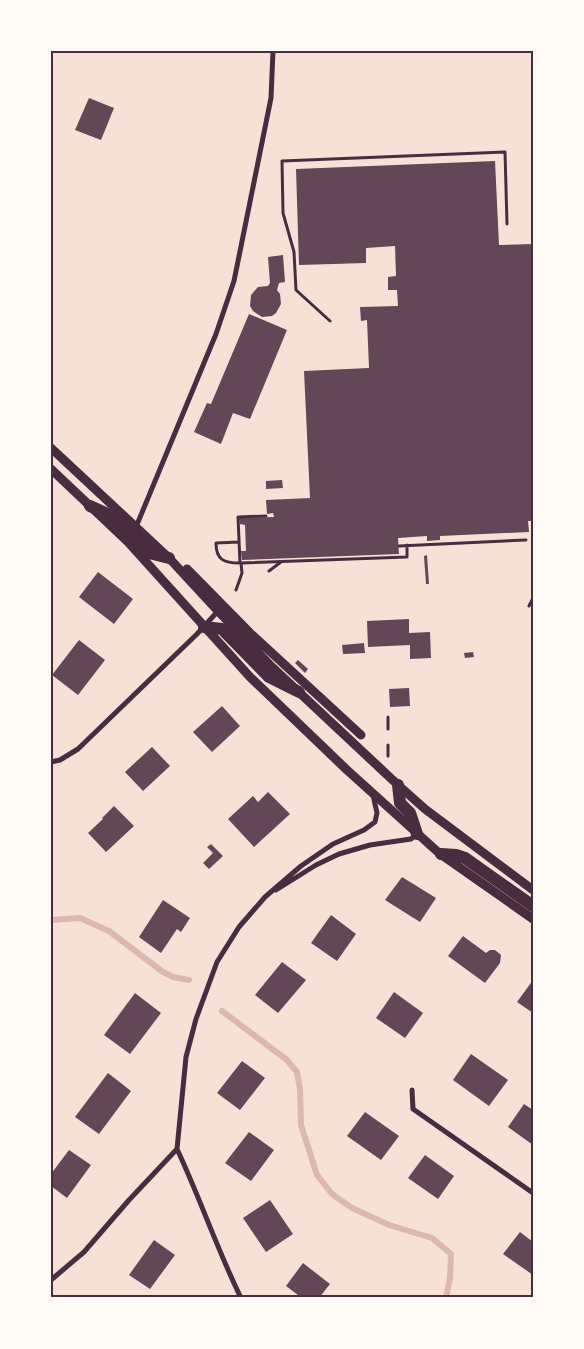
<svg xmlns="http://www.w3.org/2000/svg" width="584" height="1349" viewBox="0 0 584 1349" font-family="Overpass,sans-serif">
<rect width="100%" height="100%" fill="#f7e1d7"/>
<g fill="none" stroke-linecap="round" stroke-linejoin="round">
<!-- stream -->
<path stroke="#dcb8b0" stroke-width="6" d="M51,920l29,-2 29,13 54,41 10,5 16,3
M222,1011l65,49 10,12 3,17 1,36 16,50 15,19 20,14 37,17 43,13 19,16 -1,24 -4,20"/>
</g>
<!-- building -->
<path fill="#644757" d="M89,98l25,10 -13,32 -26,-10z
M495,161l4,84 34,-1v277h-5l1,11 -89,4v4l-13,1v-5l-29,2 1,16 -157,6 -1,-9h5l-1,-26 -5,-1 -1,-6 35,-1 -1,-4 -6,1 -1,-14 44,-2 -6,-127 65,-3 -2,-48 -6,1 -1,-14 38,-1 -1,-16h-9v-13l8,-1 -1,-30 -29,2v15l-67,2 -3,-96z
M283,255l2,27 -6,1 -2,7 3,4 1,10 -5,9 -4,3 -10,1 -9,-6 -3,-5 1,-11 7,-8 10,-1 2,-3 -2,-26z
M249,314l38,16 -37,89 -17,-6 -12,31 -27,-12 13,-29 4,1z
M282,480l1,8 -17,1v-8z
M427,555l2,29h-3l-2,-28z
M98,572l35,27 -19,25 -35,-27z
M409,619v14l21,-1 1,26 -21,1v-14l-42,2 -1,-26z
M79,640l26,20 -27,35 -26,-20z
M364,643l1,10 -22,1 -1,-9z
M473,652l1,5 -9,1 -1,-5z
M298,660l10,9 -3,4 -10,-10z
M409,688l1,18 -20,1 -1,-18z
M222,706l18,20 -28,26 -19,-20z
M152,747l18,19 -27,25 -18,-19z
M268,792l22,22 -36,33 -26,-28 25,-23 5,6z
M114,806l20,20 -28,26 -18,-19 15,-14 -1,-1z
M211,844l12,12 -14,13 -6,-6 10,-10 -6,-6z
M402,877l34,21 -16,24 -35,-22z
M163,900l27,18 -9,14 -4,-3 -16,24 -22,-16z
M331,915l25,19 -19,27 -26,-18z
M463,936l23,17 4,-3h5l6,5 -1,8 -15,20 -37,-27z
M282,962l24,18 -28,33 -23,-18z
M533,980v33l-16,-11z
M394,992l29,21 -18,25 -29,-20z
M135,993l26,20 -31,41 -26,-19z
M471,1054l37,26 -19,26 -36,-26z
M242,1061l23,17 -25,32 -23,-17z
M108,1073l23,18 -32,43 -24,-17z
M524,1104l9,6v35l-25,-18z
M365,1112l34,24 -18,24 -34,-24z
M249,1132l25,18 -23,31 -26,-18z
M69,1150l22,15 -24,33 -16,-12v-12z
M425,1155l29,21 -16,23 -30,-21z
M270,1200l23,34 -27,18 -23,-34z
M520,1232l13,10v33l-30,-21z
M154,1240l21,15 -25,34 -21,-14z
M303,1263l27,21 -11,14h-17l-16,-12z"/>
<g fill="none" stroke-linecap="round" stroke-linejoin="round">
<!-- path -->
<path stroke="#4a2c40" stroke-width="3" d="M330,321l-34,-31 -2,-38 -11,-39 -1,-52 223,-9 2,72
M239,542l-23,1c0,17 8,20 24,20l167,-6v-12
M399,546l127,-6
M240,563l-2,-46 28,-1
M269,571l12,-9
M236,590l6,-17 -1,-10
M529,606l4,-8
M388,717v12
M388,745v11"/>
<!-- minor -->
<path stroke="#4a2c40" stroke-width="5" d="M136,527l80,-193 18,-53 37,-183 2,-47
M51,762l9,-2 18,-11 119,-115 21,-23
M276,890l40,-25 23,-11 31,-9 41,-6 6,-5
M412,1090l1,19 120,84
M177,1149c23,49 40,100 64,149
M51,1280l33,-28 45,-52 48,-51 9,-92 10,-38 21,-57 22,-35 26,-30 36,-31 32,-22 31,-14 11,-8 2,-9 -4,-18"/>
<!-- tertiary -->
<path stroke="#4a2c40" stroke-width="9" d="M51,448l118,110 49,53 53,55 127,119 27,24 108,81
M51,469l77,73 122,135 97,93 92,83 94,66
M187,569l63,64 111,102"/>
<!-- primary -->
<path stroke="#4a2c40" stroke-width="12" d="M90,506l22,10 37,37 20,5
M204,627l18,2 47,48 30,15
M398,785l2,18 10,10 7,21
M441,854l15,1 9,3 68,48"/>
</g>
<!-- border -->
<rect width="584" height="1349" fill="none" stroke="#fffaf5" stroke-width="105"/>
<rect x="52" y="52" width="480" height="1244" fill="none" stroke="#4a2c40" stroke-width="2"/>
</svg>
